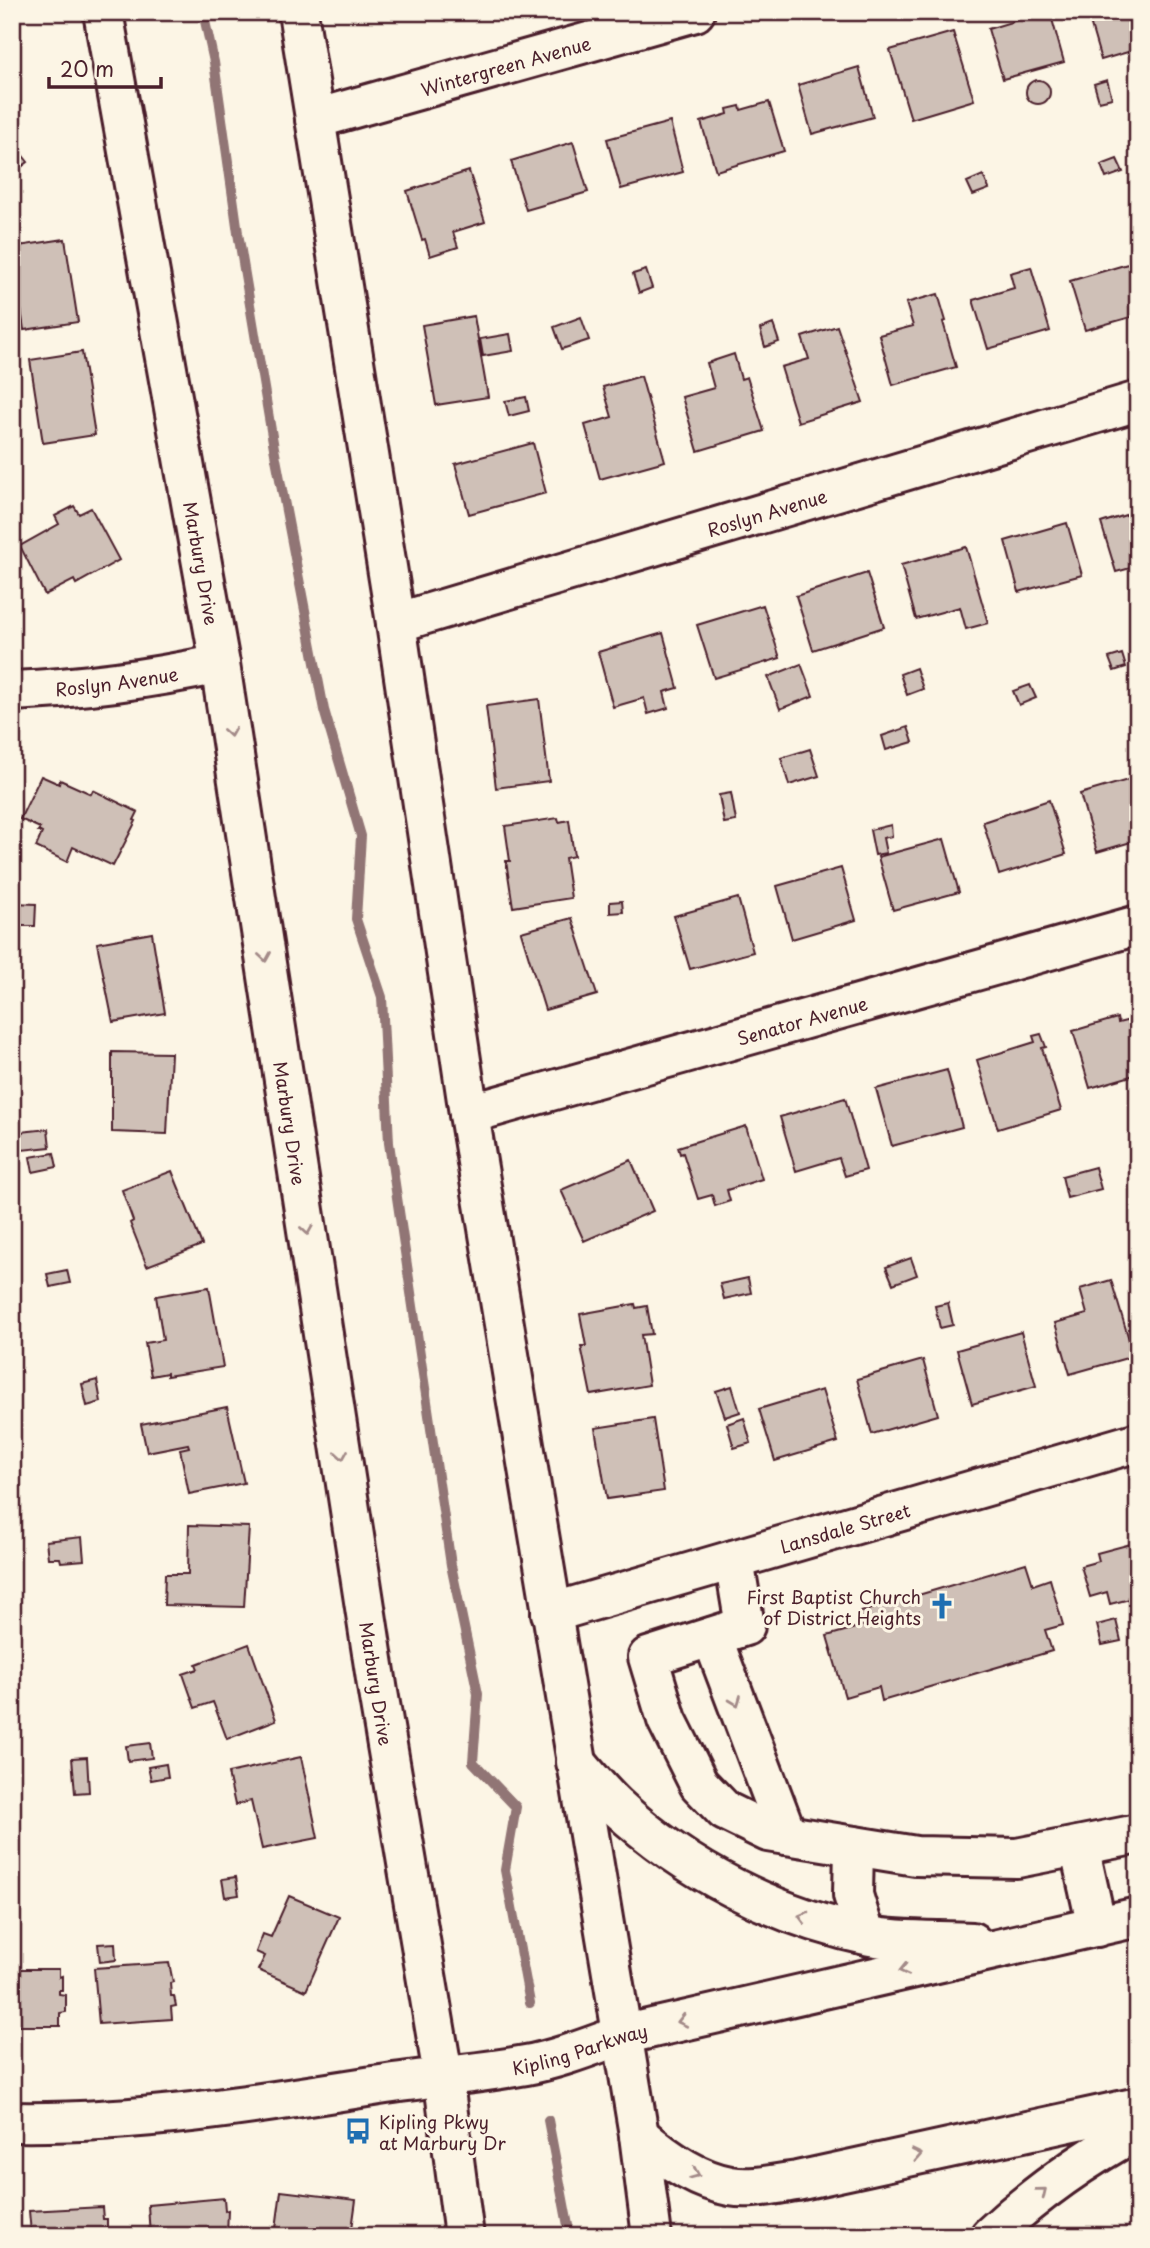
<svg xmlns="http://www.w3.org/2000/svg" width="1150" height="2248" viewBox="0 0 1150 2248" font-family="'Playpen Sans',sans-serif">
<rect width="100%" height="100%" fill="#fcf5e5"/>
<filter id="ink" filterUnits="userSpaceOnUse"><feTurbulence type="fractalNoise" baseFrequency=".0143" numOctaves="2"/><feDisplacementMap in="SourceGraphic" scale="14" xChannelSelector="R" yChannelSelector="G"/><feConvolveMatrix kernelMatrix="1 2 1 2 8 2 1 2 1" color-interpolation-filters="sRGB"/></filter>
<g filter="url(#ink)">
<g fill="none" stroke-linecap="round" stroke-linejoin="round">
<!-- stream -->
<path stroke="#917474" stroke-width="10" d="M203,12l11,50 24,171 36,215 50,262 37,126 -5,83 26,78 7,146 62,422 27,129 -5,68 43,45 -11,63 25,133
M548,2120l22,116"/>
</g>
<!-- building -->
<path fill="#cfc0b7" stroke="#4a1f2b" stroke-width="2" d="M1044,12h6l14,50 -61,17 -15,-50z
M1087,12h51v37l-37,11z
M953,32l21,68 -63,19 -21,-69z
M859,67l14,50 -61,17 -14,-49z
M1026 92a12 12 0 1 1 24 0a12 12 0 1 1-24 0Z
M1107,80l5,18 -13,3 -5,-17z
M769,102l15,49 -68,20 -15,-49 27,-8 -1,-5 13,-3 1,4z
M670,122l13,50 -62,17 -14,-50z
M12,142l16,20 -16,12z
M573,142l15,50 -62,18 -15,-49z
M1117,159l6,13 -17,6 -5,-13z
M469,171l16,51 -32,10 5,15 -28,9 -5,-17 -3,1 -15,-49z
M983,175l6,14 -16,6 -6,-13z
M65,239l13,83 -54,8 -12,-83z
M1131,263l7,21v31l-53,15 -15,-49z
M1031,267l19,64 -62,18 -15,-49 41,-12 -4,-15z
M646,270l6,18 -13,5 -6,-19z
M938,294l8,27 -3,1 13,45 -63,18 -14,-50 34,-9 -7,-23z
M474,316l14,81 -52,8 -14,-80z
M581,317l8,23 -27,9 -8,-22z
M773,324l6,18 -14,5 -5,-18z
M837,326l26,76 -65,20 -17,-55 28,-8 -7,-22z
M510,334l3,17 -30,5 -3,-17z
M82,352l13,83 -52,8 -13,-83z
M734,354l7,25 6,-2 17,54 -66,20 -16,-54 32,-9 -7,-25z
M641,376l24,85 -65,18 -15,-54 27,-8 -9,-30z
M526,397l3,14 -20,5 -4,-15z
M533,443l13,50 -77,21 -14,-50z
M74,506l5,8 12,-6 28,52 -43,24 -2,-4 -29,15 -25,-49 39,-22 -4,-8z
M1138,511v55l-22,6 -15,-49z
M1067,523l15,52 -63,17 -14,-51z
M966,547l22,76 -22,6 -6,-22 -44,12 -15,-54z
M867,573l17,54 -71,23 -17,-54z
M763,605l17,53 -66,20 -17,-53z
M663,633l15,55 -14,4 4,16 -20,6 -4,-16 -31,9 -15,-55z
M1122,654l4,13 -12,4 -5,-13z
M801,664l12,32 -33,13 -12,-32z
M916,668l7,21 -16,6 -7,-21z
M1030,685l6,13 -17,7 -6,-14z
M539,699l10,82 -53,7 -10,-82z
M908,727l5,15 -27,8 -4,-14z
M810,749l9,27 -30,9 -8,-27z
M41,776l18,8 1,-4 31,14 2,-4 45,22 -4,8 2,1 -23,45 -40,-19 -6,15 -31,-15 6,-14 -4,-2 2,-3 -20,-9z
M1138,777v63l-41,12 -17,-58z
M731,793l5,28 -12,2 -5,-28z
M1049,800l17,54 -67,21 -16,-53z
M558,818l1,4 10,-2 5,36 -9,2 6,40 -58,9 -7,-46h4l-5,-35z
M891,825l1,11 -9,2 3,15 -11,2 -5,-25z
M944,839l15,53 -66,18 -15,-53z
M841,868l15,52 -64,19 -15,-53z
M738,898l15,54 -63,17 -16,-53z
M622,901l1,11 -13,1v-11z
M15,903l21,1 -1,22h-21z
M572,918l25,77 -52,15 -24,-78z
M152,933l13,80 -52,9 -16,-79z
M1117,1018l1,5 20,-5v56l-48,14 -17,-57z
M1041,1034l5,13 -4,1 19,62 -63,19 -21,-69 58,-18 -2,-6z
M112,1052l59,1 -4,81 -55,-2z
M947,1070l15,57 -70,19 -16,-57z
M845,1098l21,72 -21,6 -6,-18 -43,13 -16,-54z
M746,1126l16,53 -35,11 3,11 -15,5 -3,-11 -14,4 -15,-46 -3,1 -2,-7z
M48,1129l2,18 -28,3 -1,-18z
M54,1153l3,14 -24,5 -3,-15z
M631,1160l22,51 -69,30 -23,-51z
M1095,1167l6,22 -34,9 -5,-22z
M172,1171l30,74 -55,21 -17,-43 3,-2 -11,-31z
M911,1258l6,17 -24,9 -7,-17z
M67,1270l3,13 -20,4 -3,-13z
M748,1278l3,15 -27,6 -4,-15z
M1111,1280l23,76 -64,18 -15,-51 32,-9 -7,-25z
M209,1287l14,80 -56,9v-3l-16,3 -6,-33 18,-3 -7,-44z
M948,1303l5,22 -13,3 -5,-22z
M635,1304l1,4 11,-2 5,28 -11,1 8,50 -58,10 -10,-49h5l-6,-32z
M1021,1332l15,54 -64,18 -15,-54z
M923,1360l15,55 -66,19 -15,-55z
M97,1380l4,22 -14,4 -5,-22z
M732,1386l8,26 -15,5 -9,-26z
M822,1390l16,52 -63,19 -16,-52z
M227,1407l17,76 -55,11 -9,-45 9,-2 -1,-3 -41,8 -6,-28z
M744,1418l7,25 -17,5 -7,-24z
M653,1419l11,72 -57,8 -12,-71z
M189,1525l60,2 -5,80 -80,-2 1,-31h23z
M82,1537l2,23 -23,2 -1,-4h-12l-2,-17z
M1138,1542v55l-28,7 -3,-12 -17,5 -9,-31 18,-5 -2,-8z
M1026,1563l7,22 17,-6 13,46 -18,5 7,21 -170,50 -3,-14 -34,10 -18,-61 35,-10 -4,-13z
M1116,1620l5,21 -19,4 -5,-20z
M249,1644l27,76 -49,19 -14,-37 -18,6 -12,-34 15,-5 -2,-5z
M150,1743l2,15 -24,3 -2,-15z
M87,1757l2,35 -14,1 -3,-35z
M301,1757l17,81 -56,11 -11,-48 -16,4 -7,-32z
M166,1764l2,13 -17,3 -3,-13z
M236,1877l3,18 -14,2 -3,-18z
M289,1896l50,21 -33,74 -48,-21 7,-14 -9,-4 7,-18 8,3z
M115,1943l1,17 -16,2 -2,-18z
M169,1963l4,19 -3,1 1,13h3l2,10 -5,1 1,12 -73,5 -5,-56z
M12,1969h47v8l3,-1v14h-3v4l7,1v17l-6,1v13h-48z
M281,2191l75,9 -5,36h-76z
M224,2198l1,13 3,-1 -1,25 4,1h-81l-2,-31z
M102,2207l1,12h4v10l-4,1v6h-76v-3h4l-2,-22z"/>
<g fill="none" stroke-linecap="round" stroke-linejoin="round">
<!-- minor casing -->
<g stroke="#4a1f2b" stroke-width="44">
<g id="minor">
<path id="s1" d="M103,12l117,652 158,1028 65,383 21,161"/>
<path d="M298,12l98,611 73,491 170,1021 13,101"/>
<path id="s2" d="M315,119l380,-107"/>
<path id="s3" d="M396,623l742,-222"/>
<path id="s4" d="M12,691c72,-3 138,-12 208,-27"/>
<path id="s5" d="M469,1114l669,-189"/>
<path d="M734,1560l11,66 -97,31 19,63 32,64 26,27 43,21 148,24 101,2 121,-24"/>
<path id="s6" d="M551,1613l587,-171"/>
<path d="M712,1637l75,198"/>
<path d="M576,1762c13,15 26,31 40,44 71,66 160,110 254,130 30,6 71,4 102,6"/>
<path d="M854,1846l-1,49 12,39"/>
<path d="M1079,1846l18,81"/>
<path id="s7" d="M12,2122c121,2 241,-17 361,-36 50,-8 102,-12 153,-21 33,-6 65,-19 96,-30l516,-118"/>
<path d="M639,2135c26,23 57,45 91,51 21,4 45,-2 67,-5l341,-74"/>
<path d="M990,2236c45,-42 94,-77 148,-106"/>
</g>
</g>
<!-- minor -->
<use href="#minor" stroke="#fcf5e5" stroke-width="38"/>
</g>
<!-- one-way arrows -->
<defs><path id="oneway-chevron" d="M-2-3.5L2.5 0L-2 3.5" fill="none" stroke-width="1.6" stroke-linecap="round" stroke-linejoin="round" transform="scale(1.75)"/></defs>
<g stroke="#a38a88">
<use href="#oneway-chevron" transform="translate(230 732) rotate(81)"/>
<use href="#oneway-chevron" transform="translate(265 957) rotate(81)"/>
<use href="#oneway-chevron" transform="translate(307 1230) rotate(81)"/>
<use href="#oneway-chevron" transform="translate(342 1455) rotate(81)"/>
<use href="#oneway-chevron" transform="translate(736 1701) rotate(69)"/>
<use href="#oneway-chevron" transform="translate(803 1917) rotate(-165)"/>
<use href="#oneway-chevron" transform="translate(904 1970) rotate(167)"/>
<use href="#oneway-chevron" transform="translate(682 2021) rotate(167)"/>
<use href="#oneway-chevron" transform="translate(917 2155) rotate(-12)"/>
<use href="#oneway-chevron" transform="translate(695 2174) rotate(23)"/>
<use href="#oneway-chevron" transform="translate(1042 2192) rotate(-39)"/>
</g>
</g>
<!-- icons -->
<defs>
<g id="church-bare" transform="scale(2.1)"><path d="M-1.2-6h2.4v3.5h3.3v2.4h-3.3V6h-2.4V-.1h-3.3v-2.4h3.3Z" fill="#1f6fb2" stroke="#fcf5e5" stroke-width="2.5" paint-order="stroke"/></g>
<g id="bus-bare" transform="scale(2.1)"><path d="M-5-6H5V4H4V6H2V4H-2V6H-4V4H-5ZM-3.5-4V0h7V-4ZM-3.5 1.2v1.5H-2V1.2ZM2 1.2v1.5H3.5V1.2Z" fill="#1f6fb2" stroke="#fcf5e5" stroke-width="2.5" paint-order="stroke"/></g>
</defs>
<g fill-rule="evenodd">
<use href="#church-bare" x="942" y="1606"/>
<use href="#bus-bare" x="358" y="2131"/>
</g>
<g text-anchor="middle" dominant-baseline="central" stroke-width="6" stroke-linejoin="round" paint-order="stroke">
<!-- street labels -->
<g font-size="18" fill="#4a1f2b" stroke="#fcf5e5">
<text stroke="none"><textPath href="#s2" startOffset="198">Wintergreen Avenue</textPath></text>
<text stroke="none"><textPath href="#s3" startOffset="387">Roslyn Avenue</textPath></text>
<text stroke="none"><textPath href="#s1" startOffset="560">Marbury Drive</textPath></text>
<text stroke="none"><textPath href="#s4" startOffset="105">Roslyn Avenue</textPath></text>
<text stroke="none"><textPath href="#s5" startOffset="346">Senator Avenue</textPath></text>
<text stroke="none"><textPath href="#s1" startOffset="1127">Marbury Drive</textPath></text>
<text stroke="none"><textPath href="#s6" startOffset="306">Lansdale Street</textPath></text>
<text stroke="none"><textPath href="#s1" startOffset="1694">Marbury Drive</textPath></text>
<text stroke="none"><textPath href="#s7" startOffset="574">Kipling Parkway</textPath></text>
</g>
<!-- poi labels -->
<g font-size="18" fill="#4a1f2b" stroke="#fcf5e5" text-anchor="end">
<text x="921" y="1596">First Baptist Church<tspan x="921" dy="21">of District Heights</tspan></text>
<text x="379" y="2121" text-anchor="start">Kipling Pkwy<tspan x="379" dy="21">at Marbury Dr</tspan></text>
</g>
</g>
<!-- margin -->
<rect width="1150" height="2248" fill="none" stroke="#fcf5e5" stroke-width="42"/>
<rect x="21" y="21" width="1108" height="2206" fill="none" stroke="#4a1f2b" stroke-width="2.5" filter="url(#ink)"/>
<!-- scale -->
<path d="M49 77v10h112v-10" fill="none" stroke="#4a1f2b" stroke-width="3.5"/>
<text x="60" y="77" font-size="21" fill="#4a1f2b" stroke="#fcf5e5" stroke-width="5" paint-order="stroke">20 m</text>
</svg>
